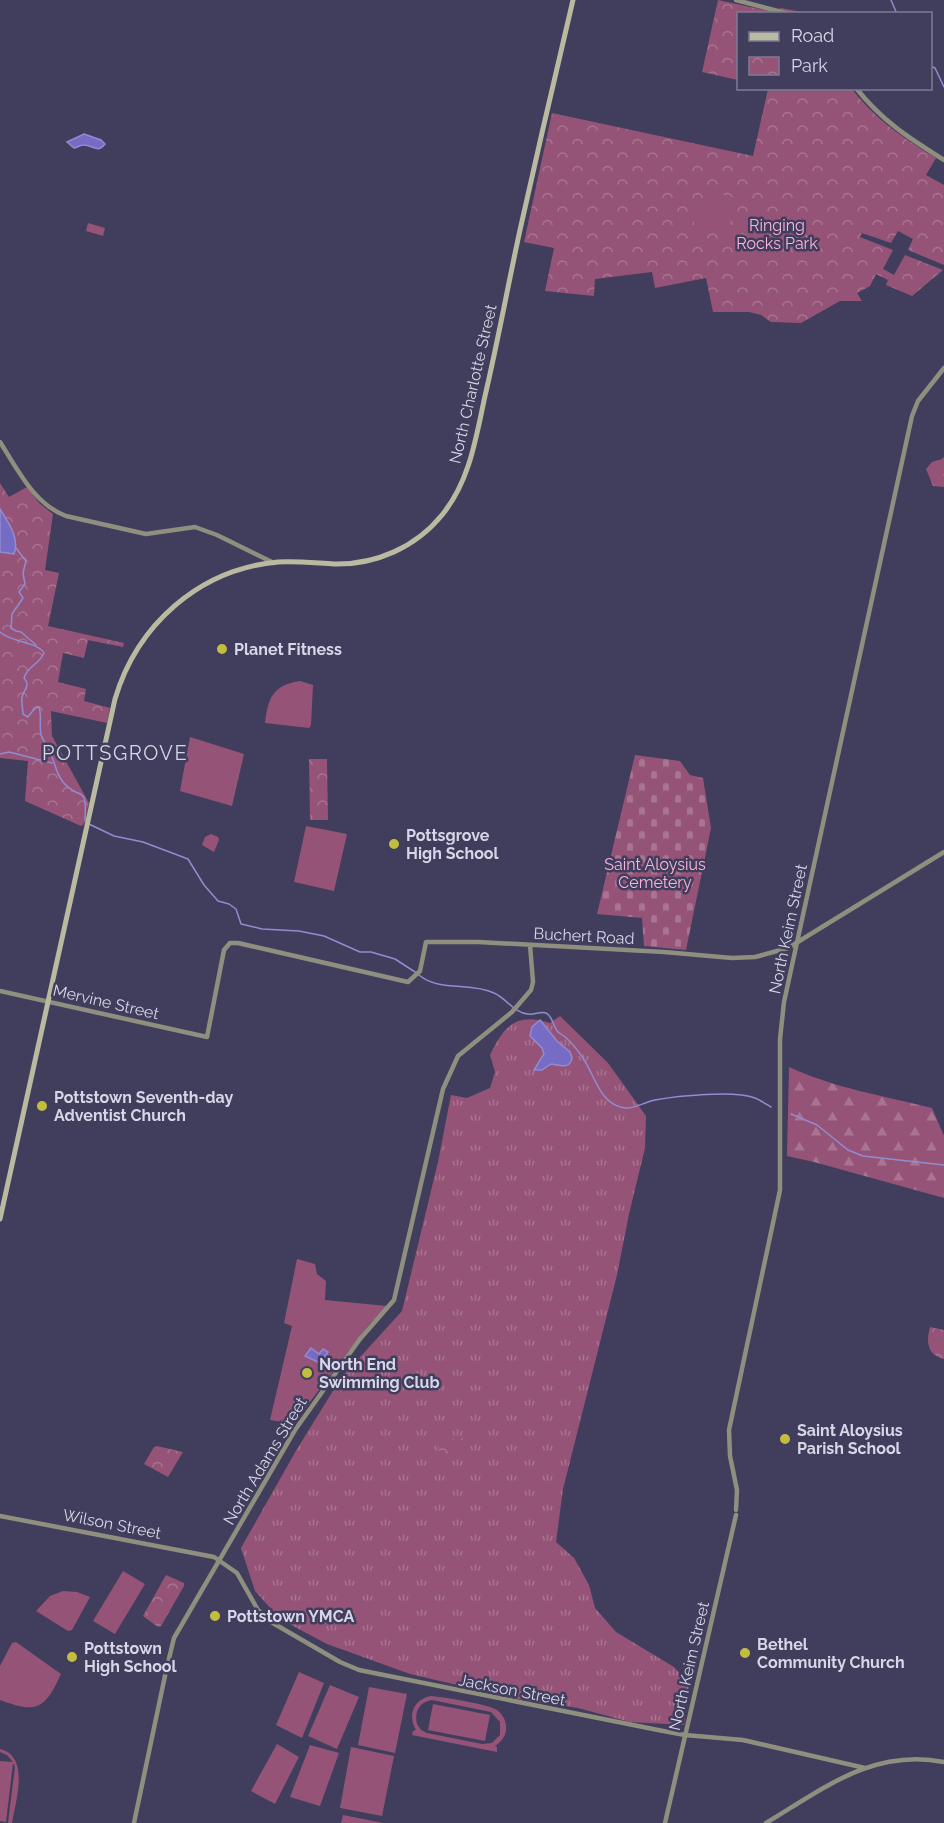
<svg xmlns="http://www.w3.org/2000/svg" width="944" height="1823" viewBox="0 0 944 1823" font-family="Raleway,sans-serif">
<defs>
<pattern id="grass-tufts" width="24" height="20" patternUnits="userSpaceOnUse" patternTransform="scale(1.5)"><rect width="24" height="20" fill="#955477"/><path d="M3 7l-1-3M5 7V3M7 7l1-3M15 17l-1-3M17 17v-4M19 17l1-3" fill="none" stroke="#a87491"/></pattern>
<pattern id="forest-firs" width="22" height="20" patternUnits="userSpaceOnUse" patternTransform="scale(1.5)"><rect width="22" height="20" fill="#955477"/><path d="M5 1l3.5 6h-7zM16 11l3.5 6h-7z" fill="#a87491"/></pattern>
<pattern id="cemetery-stones" width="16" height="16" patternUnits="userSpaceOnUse" patternTransform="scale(1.5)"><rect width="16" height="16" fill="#955477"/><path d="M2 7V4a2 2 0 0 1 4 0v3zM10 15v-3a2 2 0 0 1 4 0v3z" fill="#a87491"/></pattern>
<pattern id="park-crowns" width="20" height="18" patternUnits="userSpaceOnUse" patternTransform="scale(1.5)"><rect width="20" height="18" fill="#955477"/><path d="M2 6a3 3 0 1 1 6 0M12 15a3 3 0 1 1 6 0" fill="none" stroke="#a87491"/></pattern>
</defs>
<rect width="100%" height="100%" fill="#403e5c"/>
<!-- grass -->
<path fill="url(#grass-tufts)" d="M560,1016l48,47 38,53 -1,32 -16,66 -12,61 -54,214 -7,53 18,16 15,27 6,23 21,24 58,35 15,17 -5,41 -54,-3 -52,-14 -60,-9 -108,-25 -83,-30 -47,-25 -25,-28 -14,-43 56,-99 44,-71 61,-67 36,-149 13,-67 16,3 23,-10 5,-16 -5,-17c14,-29 26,-43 60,-32z"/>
<!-- forest -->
<path fill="url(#forest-firs)" d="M944,457v30l-11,-1 -7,-17 6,-7 10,-3z
M789,1067c48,22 92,28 143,41l12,28v62l-130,-36 -27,-6z"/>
<!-- cemetery -->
<path fill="url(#cemetery-stones)" d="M635,755l45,6 10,14 13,3 8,50 -25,122 -42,-4 -2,-28 -45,-4z"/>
<!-- park -->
<path fill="url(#park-crowns)" d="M718,0l60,13 2,-5 28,5 -70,1v66l-36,-8z
M768,89h84c24,31 50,48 84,69l-10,17 18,10v80l-36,-15 5,-11 -15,-8 -7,12 -29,-10 -2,4 33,13 -10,19 11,6 11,-20 38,15 -31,26 -26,-11 2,-5 -12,-6 -6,12 -13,7 5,8h-22l-39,22 -30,-1 -10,-7 -12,-3h-36l-7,-34 -51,10 -3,-16 -57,7 -1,17 -49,-5 9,-43 -30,-6 28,-129 201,43z
M0,483l9,14 18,-10 12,16 14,11 -8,56 14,3 -11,53 76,17 -1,4 -35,-7 -4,18 -21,-5 -5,29 28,7 -2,12 26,7 -3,15 -56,-12 1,25 37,67 -5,21 -3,2 -56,-25 3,-40 -28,-3z
M309,759h18l1,61h-18z
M930,1327l14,3v29c-17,-4 -18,-17 -14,-32z
M464,1438l2,19 -25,3 -3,-19z
M157,1446l26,6 -15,25 -24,-13 10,-17z
M166,1575l18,8v3l-23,40 -3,1 -15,-11z"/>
<!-- pitch -->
<path fill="#955477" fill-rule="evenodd" d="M716,193l18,5 -5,31 -4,2 -31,-4c0,-19 5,-27 22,-34z
M88,223l17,5 -2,8 -17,-5z
M300,681l13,4 -2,40 -2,3 -44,-5c3,-25 8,-38 35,-42z
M190,737l54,17 -12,52 -52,-15z
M306,826l41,8 -13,57 -40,-9z
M211,834l7,3 1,3 -5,12 -12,-7 3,-8z
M297,1259l18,5 2,10 9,7 -1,19 62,6 -19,20 -75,98 -23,-4 22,-94 -8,-3z
M123,1571l22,13 -30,50 -22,-13z
M63,1591l14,1 13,5 -18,33 -4,1 -32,-20 14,-15z
M16,1642l45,32c-16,35 -24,40 -61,26v-34l12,-23z
M299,1672l25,11 -22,55 -26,-13z
M330,1685l29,12 -22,52 -29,-13z
M369,1687l38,7 -12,59 -37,-8z
M431,1696c12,1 57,8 66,14 5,4 9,10 9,16 1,9 -4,15 -11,20l2,1v5l-85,-17 1,-4 3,-1c-9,-15 -2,-31 15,-34zM432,1700l59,12 9,10v13l-8,8 -10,1 -55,-11 -6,-3 -4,-6c-3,-13 3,-22 15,-24z
M433,1704l57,11 -5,26 -57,-11z
M277,1744l22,13 -24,47 -24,-13z
M310,1745l29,8 -19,53 -30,-9z
M351,1747l43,9 -12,60 -42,-8z
M0,1749c30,7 16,51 12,74h-4l7,-56 -2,-4 -7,59 -6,-1v-60l13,1 -6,-7 -7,-3z
M343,1815l40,8h-42z"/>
<!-- water -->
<path fill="#766bc5" stroke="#938bd0" stroke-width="1.5" d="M84,134l17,6 4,4c-8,10 -11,1 -22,1 -1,0 -8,3 -9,3l-7,-6z
M0,509c8,13 20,29 14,45l-14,-2z
M540,1020l17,21 13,11 2,6c-2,12 -13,7 -21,6l-9,6h-8l10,-16 -2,-6 -12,-12 2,-9z
M311,1348l8,6 4,-5 5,3 -8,11 -15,-7z"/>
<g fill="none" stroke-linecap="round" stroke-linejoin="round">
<!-- stream -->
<path stroke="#938bd0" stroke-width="1.5" d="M891,0l6,14
M930,66l5,2 9,19
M16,548l10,13 -3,12 2,11 -6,8 4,6 -11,16 -1,14 5,3 5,1 15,13
M0,632c13,11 38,10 44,21 -5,12 -17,13 -20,25 7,8 0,11 -2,19 -1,4 1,12 1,17l5,3 7,-9 4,-1c3,9 0,19 2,28 2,5 6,11 9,17 5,10 5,20 13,30 17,21 24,-1 22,39
M0,754l9,-2 43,11
M89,824l25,12 29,6 45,17 16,26 14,16 11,3 7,5 5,15 21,5 37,2 25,5 36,16h11l24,7 20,13
M419,975c20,17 51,7 75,18 12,5 20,20 34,21 6,1 13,-3 18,-1 7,3 7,14 12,19 1,1 6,4 7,5 7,5 13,14 18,21 12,18 17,47 42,50 9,1 20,-6 30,-8 22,-4 79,-10 100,-2 5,2 11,6 16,9
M791,1114l26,11 31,25 15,6 81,9"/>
<!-- tertiary -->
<path stroke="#8f8f7f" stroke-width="4.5" d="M736,0l53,14
M856,88c26,33 53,50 88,72
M0,442c18,28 34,62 66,74l80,18 49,-7 22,8 57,28
M0,991l207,46 17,-87 6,-7h8l170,39 12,-11 6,-29h52l186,10 68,6 23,-1 33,-9 156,-96
M736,1510l1,-20 -7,-34 -1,-26 51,-240v-151l4,-37 128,-586 6,-15 26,-33
M0,1516l214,41 23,16 21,37 13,12 69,40 19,8 299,60 27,5 58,5 122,28
M134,1823l32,-152 8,-33 121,-208 65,-91 34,-39 49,-211 15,-33 54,-44 19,-22 2,-8 -3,-37
M665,1823l71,-308
M766,1823c57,-34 107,-75 178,-61"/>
<!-- secondary -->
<path stroke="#babaa1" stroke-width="5" d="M0,1219l115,-520c22,-74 84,-130 163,-137 19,-1 37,1 56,2 42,1 82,-17 108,-49 28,-34 34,-78 43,-119 13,-55 23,-111 35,-166 17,-77 35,-153 53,-230"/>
</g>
<!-- markers -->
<g fill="#c2bd3f" stroke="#403e5c" stroke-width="2">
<circle cx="222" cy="649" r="6"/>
<circle cx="394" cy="844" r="6"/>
<circle cx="42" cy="1106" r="6"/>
<circle cx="307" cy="1373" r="6"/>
<circle cx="785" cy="1439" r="6"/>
<circle cx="215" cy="1616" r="6"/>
<circle cx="745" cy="1653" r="6"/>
<circle cx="72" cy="1657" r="6"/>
</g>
<g text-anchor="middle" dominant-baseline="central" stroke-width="5" stroke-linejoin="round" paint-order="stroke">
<!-- park labels -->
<g font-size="16" fill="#feb3da" stroke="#403e5c">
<text x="777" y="225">Ringing<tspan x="777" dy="18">Rocks Park</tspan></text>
<text x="655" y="864">Saint Aloysius<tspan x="655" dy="18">Cemetery</tspan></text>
</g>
<!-- street labels -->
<g font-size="16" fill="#d7d6e9" stroke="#403e5c">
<text transform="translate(473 384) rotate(-77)">North Charlotte Street</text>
<text transform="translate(788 929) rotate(-78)">North Keim Street</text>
<text transform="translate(584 936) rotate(3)">Buchert Road</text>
<text transform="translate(106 1002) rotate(13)">Mervine Street</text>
<text transform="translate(265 1461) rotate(-59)">North Adams Street</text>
<text transform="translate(112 1524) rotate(11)">Wilson Street</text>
<text transform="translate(689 1666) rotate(-77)">North Keim Street</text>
<text transform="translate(512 1690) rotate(11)">Jackson Street</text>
</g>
<!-- poi labels -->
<g font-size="16" font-weight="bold" fill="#d7d6e9" stroke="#403e5c" text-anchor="start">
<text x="234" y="649">Planet Fitness</text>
<text x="406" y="835">Pottsgrove<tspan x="406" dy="18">High School</tspan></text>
<text x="54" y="1097">Pottstown Seventh-day<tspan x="54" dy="18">Adventist Church</tspan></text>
<text x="319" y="1364">North End<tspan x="319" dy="18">Swimming Club</tspan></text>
<text x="797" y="1430">Saint Aloysius<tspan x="797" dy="18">Parish School</tspan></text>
<text x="227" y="1616">Pottstown YMCA</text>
<text x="757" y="1644">Bethel<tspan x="757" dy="18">Community Church</tspan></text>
<text x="84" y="1648">Pottstown<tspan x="84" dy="18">High School</tspan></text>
</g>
<!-- quarter labels -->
<g font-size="20" letter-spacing="1.5" fill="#d7d6e9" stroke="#403e5c">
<text x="115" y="753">POTTSGROVE</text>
</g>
</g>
<!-- legend -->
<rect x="737" y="12" width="195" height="78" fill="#403e5c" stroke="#7c7b94" stroke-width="1.5"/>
<rect x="749" y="32" width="30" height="9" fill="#babaa1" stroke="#7c7b94" stroke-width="1.5"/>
<text x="791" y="42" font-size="18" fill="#d7d6e9">Road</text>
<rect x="749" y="57" width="30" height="18" fill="url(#park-crowns)" stroke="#7c7b94" stroke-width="1.5"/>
<text x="791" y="72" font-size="18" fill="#d7d6e9">Park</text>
</svg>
